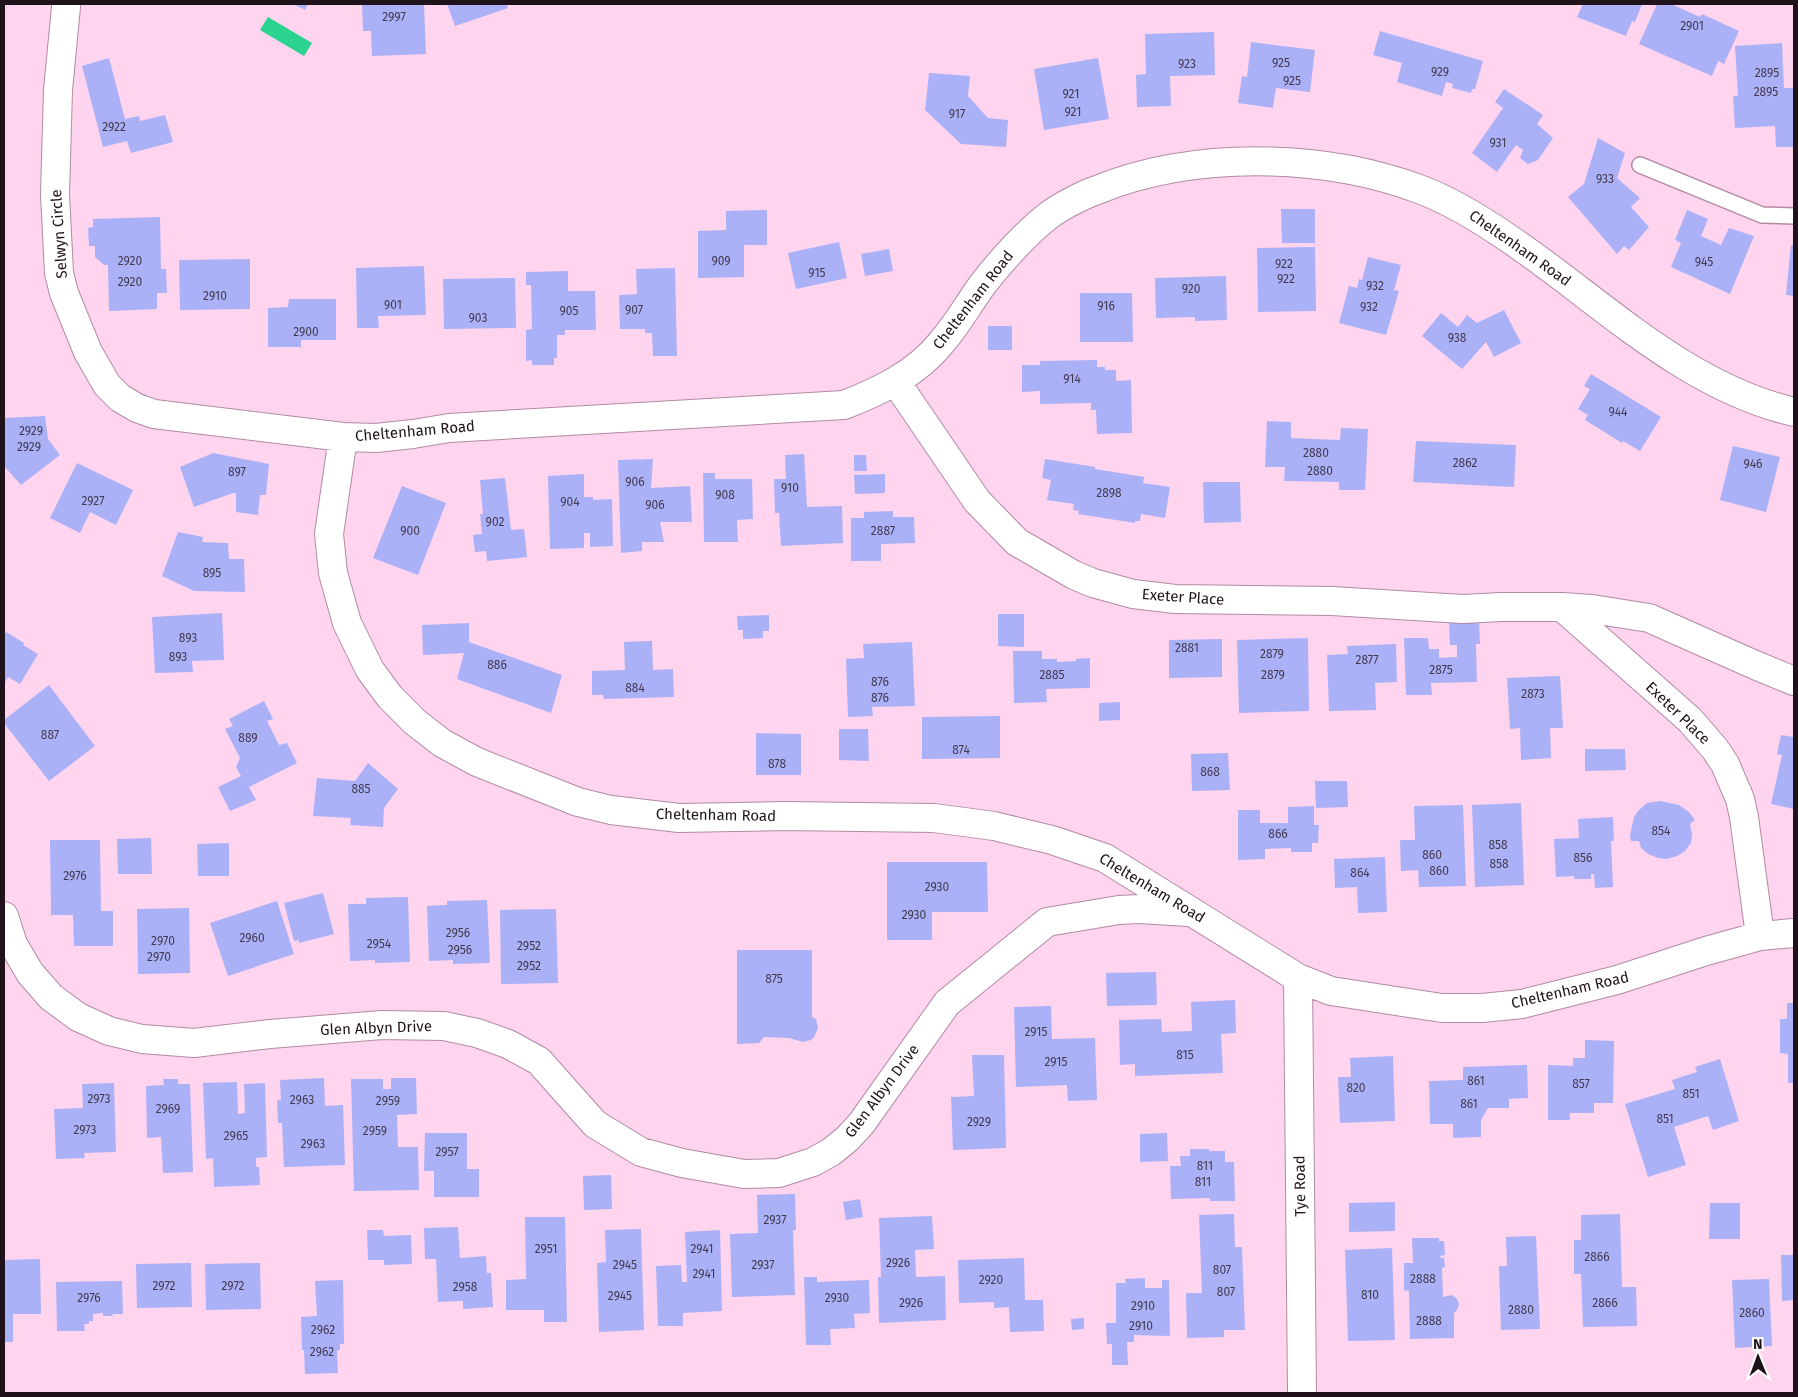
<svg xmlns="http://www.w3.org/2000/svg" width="1798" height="1397" viewBox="0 0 1798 1397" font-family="'Fira Sans',sans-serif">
<rect width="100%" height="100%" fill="#fed4ef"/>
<!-- water -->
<path fill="#2ad38f" d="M268,17l44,26 -8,13 -44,-26z"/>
<!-- building -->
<path fill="#abb1f6" d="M293,4h15l-3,6z
M362,4h62l2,50 -54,2 -1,-25h-8z
M447,4h59l2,4 -53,18z
M1583,4h59l-7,18 -3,-1 -6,15 -49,-19z
M1657,4h14l29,13 2,-3 37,17 -15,33 -6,-3 -6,15 -73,-32z
M1380,31l103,30 -8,28h-3l-1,4 -19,-5 1,-4 -7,-2 -4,14 -45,-14 5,-19 -29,-8z
M1214,32l1,43 -45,1 1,30 -34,1 -1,-32 10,-1 -1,-40z
M1251,42l64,8 -5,42 -34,-4 -3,20 -35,-5 4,-27 5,1z
M1782,43l2,45h10v59h-18l-1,-21 -40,2 -2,-32h5l-3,-50z
M109,58l16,61 14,-3 1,5 25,-6 8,27 -42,11 -4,-12 -24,6 -21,-81z
M1098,58l11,61 -65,11 -10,-61z
M929,73l41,3 -2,20 20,22 20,2 -2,27 -45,-3 -36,-34z
M1504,89l39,26 -6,9 16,14 -15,22 -10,4 -8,-6 3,-8 -7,-5 -19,27 -25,-19 31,-45 -8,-6z
M1598,138l27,15 -8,25 23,20 -9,9 18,20 -20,23 -5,-4 -7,8 -49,-57 16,-13z
M1281,209h34v34h-33z
M767,210v35h-23v32l-46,1v-47l28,-1v-19z
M1687,210l21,9 -7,17 20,9 8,-17 25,8 -24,58 -59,-27 10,-24 -6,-3z
M160,217l1,52h5l1,24h-10v16l-48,2 -1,-46h-4l-9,-8v-11h-6l-1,-18 5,-1v-8z
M839,242l8,36 -51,11 -8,-36z
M1791,245h3v51l-8,-1z
M1315,247l1,64 -58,1 -1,-64z
M889,249l4,22 -28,5 -4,-22z
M1368,257l33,8 -7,25 5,1 -13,44 -47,-12 10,-37 8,2 2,-9 3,1z
M250,259v50l-70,1 -1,-50z
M424,266l2,49 -48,1 1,12h-22l-1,-60z
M675,268l2,88h-24l-1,-23h-7v-4h-25l-1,-34 18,-1 -1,-25z
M568,271v20h27l1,39h-31v5h-8v23h-3v7h-22v-5l-6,1v-31l6,-1 -1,-44h-5v-13z
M1226,276l1,44 -32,1v-4l-39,1 -1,-40z
M515,278l1,50 -72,1 -1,-50z
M1080,293h52l1,49h-53z
M289,299h47v41h-35v7h-33v-39l20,-1z
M1504,310l17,33 -27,14 -8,-15 -24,27 -40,-33 19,-23 17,14 9,-12 10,8z
M988,326h24v24h-24z
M1097,360v7h8v3h11v11l15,-1 1,53 -35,1 -1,-24h-5v-7l-51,1v-13l-18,1v-27h18v-4z
M1591,374l70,43 -21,34 -17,-10 -1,2 -37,-23 3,-5 -10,-6 12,-20 -6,-3z
M45,416l3,23 12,16 -39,30 -17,-19v-48z
M1267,421l24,1v16l49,2 1,-12 27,1 -3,61h-26v-8l-55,-1 1,-14h-20z
M1416,441l100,4 -2,42 -101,-5z
M1733,446l47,11 -14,55 -46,-12z
M213,453l56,11 -3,31h-6l-2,20 -22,-3v-19h-3l-39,14 -14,-40z
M804,454l3,53 35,-1 1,37 -62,3 -2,-33h-4l-1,-34h12l-1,-24z
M854,455h12l1,16h-13z
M653,459l-2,29 39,-2 2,36h-32l4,20h-22v9l-21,2 -3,-93z
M1045,459l50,8v2l49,8 -1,6 27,4 -5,31 -24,-4 -1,7h-5v2l-57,-9 1,-3 -6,-1 1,-6 -27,-4 4,-20 -9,-2z
M77,463l56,27 -17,35 -26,-13 -10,21 -30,-15z
M703,473h12v6h37l1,40 -16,1 1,22h-34z
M584,474v23h9v3l19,-1 1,47 -23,1v-14h-6v15l-34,1 -2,-73z
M885,474v19l-30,1 -1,-19z
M505,478l6,52 13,-1 3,28 -40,4 -1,-10 -11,1 -2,-17 9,-1 -2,-20h3l-3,-34z
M1203,482h37l1,40 -37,1z
M402,486l44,17 -28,72 -45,-17z
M893,511v6h21l1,26 -34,1v17h-30v-43h13v-6z
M178,532l25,5 -1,5 26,1 1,16h15l1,33 -51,-1 -32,-15z
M222,613l2,47 -32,1 1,11 -38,1 -3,-56z
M998,614h26v33l-26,-1z
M769,615v16h-6v7l-20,1v-9h-5l-1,-14z
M1479,622l1,22h-4l1,38 -46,1 1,12h-26l-2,-57h24l1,11h10v9l18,-1v-12h-7l-1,-22z
M469,623v19l93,33 -11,38 -94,-34 7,-26 -41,2 -1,-30z
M6,632l18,11 -1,2 15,9 -18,30 -12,-7 -4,7v-48z
M1308,638l1,73 -70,2 -2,-73z
M1222,639v38l-53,1v-38z
M652,641l1,29 20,-1 1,28 -70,2 -1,-4h-11v-24l33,-1 -1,-28z
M912,642l3,64 -43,1 1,9 -25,1 -2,-58 18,-1 -1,-14z
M1396,644l1,38 -22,1 1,27 -47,1 -2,-56 21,-1 -1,-8z
M1013,651h29v8h15v3l19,-1v-2l14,-1v30l-44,1 1,13 -33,1z
M1560,676l3,52h-13l1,30 -30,2 -1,-32 -10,1 -3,-51z
M49,685l46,61 -46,35 -45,-58v-3z
M264,701l9,18 -6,2 12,24 8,-2 10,20 -48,24 7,13 -26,11 -12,-24 23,-11 -5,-9 4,-9 -15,-29 8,-3 -4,-7z
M1120,702v18l-21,1v-18z
M1000,716v42l-78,1v-42z
M839,729h29l1,32 -30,-1z
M756,733l45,1v41h-45z
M1781,735l13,2v72l-23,-5 11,-49 -5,-1z
M1585,749h40l1,21 -41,1z
M1228,753l2,37 -38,1 -1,-37z
M368,763l30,26 -14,19 -1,19 -33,-2 1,-7 -38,-2 4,-38 38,3z
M1315,781h32l1,26 -32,1z
M1660,801l19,4 10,7 6,8 -5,4 2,10 -1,9 -6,8 -8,5 -10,3 -9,-1 -10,-4 -7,-6 -2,-7h-8l-1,-6 4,-18 4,-6 9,-8z
M1521,803l3,82 -49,2 -3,-82z
M1463,805l3,81 -47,1 -1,-17 -17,1 -1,-31h15l-1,-34z
M1314,806v19h5l-1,18h-6v9h-21v-4l-26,1v10l-27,1v-50h22v13h28v-16z
M1613,817l1,24h-3l2,46 -18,1 -1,-14h-3v5h-17v-3l-18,1 -2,-38 25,-1 -1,-19z
M151,838l1,36h-34l-1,-35z
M50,840h50l1,71h12v35h-39l-1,-31h-22z
M229,843v33h-31l-1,-32z
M1385,857l2,55 -29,1 -1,-26 -22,1 -1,-29z
M887,862h100l1,50h-56v28h-45z
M323,893l11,41 -35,9v-3l-5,1 -10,-38z
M408,897l2,65 -35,1v-3l-25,1 -2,-57h18v-6z
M487,900l3,63 -37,1v-4l-24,1 -2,-55 20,-1v-4z
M277,901l17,53 -66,22 -18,-53z
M189,908l1,65 -52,1 -1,-65z
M556,909l2,74 -57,1 -1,-74z
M737,950h75v67l4,2 2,9 -4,9 -3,3 -8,2 -14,-4 -25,-1 -5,6 -22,1z
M1156,972l1,33 -50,1 -1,-33z
M1235,1000l1,33 -15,1 2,39 -88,3v-12l-15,1 -1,-45 42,-1 1,13 30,-1 -1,-29z
M1787,1003h7v80h-6v-29l-8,-1v-34h7z
M1051,1006l1,33 43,-1 2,62 -29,1 -1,-16 -51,2 -2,-80z
M1585,1040l29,1 -1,62h-19v10h-24v7h-22v-55l25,1v-8h12z
M972,1055h32l2,93 -53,2 -2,-53 23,-1z
M1393,1056l2,65 -55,2 -2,-46h13l-1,-19z
M1720,1059l19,62 -26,9 -5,-14 -34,11 12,38 -38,12 -23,-73 50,-15 -3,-9 25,-8 -2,-5z
M1527,1065l1,33 -19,1v9h-21l-7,12v17l-28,1v-14h-23l-1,-43 34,-1v-13z
M324,1078l1,28 18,-1 2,60 -61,2 -2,-44h-4l-1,-23h4l-1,-20z
M391,1078h25l1,36 -20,1 1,32h20l1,43 -65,1 -3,-112h32v10h8z
M163,1079h15v5h12l3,88 -30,1 -2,-36 -14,1 -1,-52 18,-1z
M237,1082l1,32 7,-1 -1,-29 21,-1 2,74 -11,1v9h3l1,18 -46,2 -1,-29 -7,1 -3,-76z
M114,1083l2,69 -32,1 1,5 -29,1 -2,-50 29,-1 -1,-24z
M425,1133h42v36h12v28h-45v-26h-10z
M1167,1133l1,28 -28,1v-28z
M1190,1149h19v2h16v11h9l1,39h-25v-3l-39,1 -1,-33h11l-1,-10h10z
M611,1175l1,34 -28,1 -1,-34z
M795,1194l1,36h-3l2,65 -63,2 -2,-63 28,-1 -1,-38z
M860,1199l3,18 -17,3 -3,-18z
M1395,1202v29l-46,1v-29z
M1710,1203h30v36h-31z
M1234,1214l1,33h7l3,83h-21v7l-37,1 -1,-45h16l-3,-78z
M1620,1214l2,73h14l1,39 -54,1 -2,-53h-7v-34h7v-25z
M932,1216l2,33 -19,1 1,27 29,-1 1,44 -67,3 -1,-46h3l-2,-59z
M525,1217h40l2,105h-23v-12h-38v-30l20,-1z
M458,1227l2,31 26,-2 1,17h4l2,34 -30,2v-8l-25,1 -2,-43h-11l-1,-31z
M641,1229l3,101 -45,2 -2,-69 9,-1 -1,-32z
M367,1230h16l1,6 27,-1 1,29 -28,1v-5h-16z
M720,1230l2,81 -39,2v13h-25l-2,-60 25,-1 1,17h5l-2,-50z
M1536,1236l4,93 -39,1 -2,-64h8l-1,-29z
M1412,1238h27v3h5l1,14 -5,1 1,2h3l1,9 -3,1 1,29 9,-2 5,4 2,5 -2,6 -3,3v25l-44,1 -1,-48 -5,-1v-27h9z
M1392,1248l3,92 -47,1 -3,-91z
M1781,1255h13v45l-12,1z
M1024,1258l1,42h18l1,31 -34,1 -1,-25 -15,1v-6l-35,1 -1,-43z
M40,1259l1,55h-28v28h-9v-82z
M191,1263l1,44 -55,1 -1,-44z
M260,1263l1,46 -55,1 -1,-46z
M804,1277h13v5l52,-2 1,33 -16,1 1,14 -25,1 1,16h-25z
M1145,1278v10h17v-8h7l1,56 -36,-1v7h-7l1,23h-16v-21h-5l-1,-21h10v-40h10l-1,-4z
M1769,1279l3,67 -37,2 -3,-68z
M343,1280l1,64h-4v6h-3l1,23 -33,1 -1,-24h-2l-1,-33 16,-1 -2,-35z
M122,1281l1,33h-11l1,2h-10v-3l-10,1v7h-4v3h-5l1,7h-28l-1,-49z
M1084,1318v11l-12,1 -1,-11z"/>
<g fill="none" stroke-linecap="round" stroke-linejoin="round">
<!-- service casing -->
<g stroke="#b18ba3" stroke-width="18">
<path id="service" d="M1640,165l122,50 32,1"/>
</g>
<!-- minor casing -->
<g stroke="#b18ba3" stroke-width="30">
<path id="minor" d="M66,7l-8,83 -3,104 4,79 5,20 24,59 19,33 13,13 17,10 17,6 189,23 33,1 37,-4 36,-6 395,-23c36,-14 72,-31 97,-62 16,-18 28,-40 42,-59 17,-22 43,-51 65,-68 13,-10 35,-21 49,-26 97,-39 225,-37 322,-1 33,12 63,31 92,51 91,62 173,146 283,172
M896,382l81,119 40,41 57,33 19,8 40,11 42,5 157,2 131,8 38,-2h61l128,113 25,29 10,15 15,35 4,18 16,119
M343,437l-14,97 4,39 14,50 23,47 20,27 25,25 27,21 35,19 101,40 33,8 68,8 105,-2 150,2 60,8 58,14 53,18 193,120 33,13 111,17h40l40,-4 95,-24 89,-29 54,-15 34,-3
M1562,607l30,2 57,9 106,47 39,16
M4,916l9,28 17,29 21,24 27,20 31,14 33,8 52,4 76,-9 112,-9 62,1 33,7 31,11 31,17 56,63 46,28 41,11 62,11 35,-1 34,-11 18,-10 16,-13 14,-15 86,-121 100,-81 72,-12 20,-1 50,3
M1298,978l4,415"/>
</g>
<!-- service -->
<use href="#service" stroke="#fff" stroke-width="15"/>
<!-- minor -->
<use href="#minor" stroke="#fff" stroke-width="28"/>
</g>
<g text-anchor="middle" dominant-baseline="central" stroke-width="4.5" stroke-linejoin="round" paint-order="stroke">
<!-- number labels -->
<g font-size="12" fill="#433a52">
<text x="394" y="17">2997</text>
<text x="1692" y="26">2901</text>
<text x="1281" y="63">925</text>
<text x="1187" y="64">923</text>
<text x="1440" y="72">929</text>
<text x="1767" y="73">2895</text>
<text x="1292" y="81">925</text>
<text x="1766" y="92">2895</text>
<text x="1071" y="94">921</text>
<text x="1073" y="112">921</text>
<text x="957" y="114">917</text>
<text x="114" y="127">2922</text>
<text x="1498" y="143">931</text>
<text x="1605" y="179">933</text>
<text x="130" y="261">2920</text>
<text x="721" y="261">909</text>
<text x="1704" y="262">945</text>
<text x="1284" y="264">922</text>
<text x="817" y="273">915</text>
<text x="1286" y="279">922</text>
<text x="130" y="282">2920</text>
<text x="1375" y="286">932</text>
<text x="1191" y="289">920</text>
<text x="215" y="296">2910</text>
<text x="393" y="305">901</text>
<text x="1106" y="306">916</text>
<text x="1369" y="307">932</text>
<text x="634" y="310">907</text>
<text x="569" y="311">905</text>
<text x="478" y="318">903</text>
<text x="306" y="332">2900</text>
<text x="1457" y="338">938</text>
<text x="1072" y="379">914</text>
<text x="1618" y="412">944</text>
<text x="31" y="431">2929</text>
<text x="29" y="447">2929</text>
<text x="1316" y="453">2880</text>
<text x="1465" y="463">2862</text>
<text x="1753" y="464">946</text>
<text x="1320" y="471">2880</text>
<text x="237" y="472">897</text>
<text x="635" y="482">906</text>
<text x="790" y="488">910</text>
<text x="1109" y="493">2898</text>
<text x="725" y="495">908</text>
<text x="93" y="501">2927</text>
<text x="570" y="502">904</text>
<text x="655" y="505">906</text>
<text x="495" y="522">902</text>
<text x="410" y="531">900</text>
<text x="883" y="531">2887</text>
<text x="212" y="573">895</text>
<text x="188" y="638">893</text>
<text x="1187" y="648">2881</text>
<text x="1272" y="654">2879</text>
<text x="178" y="657">893</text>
<text x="1367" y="660">2877</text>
<text x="497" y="665">886</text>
<text x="1441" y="670">2875</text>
<text x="1052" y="675">2885</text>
<text x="1273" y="675">2879</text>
<text x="880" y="682">876</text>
<text x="635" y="688">884</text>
<text x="1533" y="694">2873</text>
<text x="880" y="698">876</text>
<text x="50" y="735">887</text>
<text x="248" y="738">889</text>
<text x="961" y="750">874</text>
<text x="777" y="764">878</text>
<text x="1210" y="772">868</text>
<text x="361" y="789">885</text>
<text x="1661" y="831">854</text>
<text x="1278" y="834">866</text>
<text x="1498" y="845">858</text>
<text x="1432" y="855">860</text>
<text x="1583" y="858">856</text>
<text x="1499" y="864">858</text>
<text x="1439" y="871">860</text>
<text x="1360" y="873">864</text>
<text x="75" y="876">2976</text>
<text x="937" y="887">2930</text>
<text x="914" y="915">2930</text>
<text x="458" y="933">2956</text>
<text x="252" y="938">2960</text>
<text x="163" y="941">2970</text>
<text x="379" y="944">2954</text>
<text x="529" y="946">2952</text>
<text x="460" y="950">2956</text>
<text x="159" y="957">2970</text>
<text x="529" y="966">2952</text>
<text x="774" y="979">875</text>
<text x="1036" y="1032">2915</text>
<text x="1185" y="1055">815</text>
<text x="1056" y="1062">2915</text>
<text x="1476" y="1081">861</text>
<text x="1581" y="1084">857</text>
<text x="1356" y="1088">820</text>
<text x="1691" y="1094">851</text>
<text x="99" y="1099">2973</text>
<text x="302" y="1100">2963</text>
<text x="388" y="1101">2959</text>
<text x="1469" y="1104">861</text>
<text x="168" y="1109">2969</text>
<text x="1665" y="1119">851</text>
<text x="979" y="1122">2929</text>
<text x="85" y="1130">2973</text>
<text x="375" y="1131">2959</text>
<text x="236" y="1136">2965</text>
<text x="313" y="1144">2963</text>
<text x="447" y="1152">2957</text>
<text x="1205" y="1166">811</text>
<text x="1203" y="1182">811</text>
<text x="775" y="1220">2937</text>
<text x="546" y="1249">2951</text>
<text x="702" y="1249">2941</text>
<text x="1597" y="1257">2866</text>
<text x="898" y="1263">2926</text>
<text x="625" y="1265">2945</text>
<text x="763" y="1265">2937</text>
<text x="1222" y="1270">807</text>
<text x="704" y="1274">2941</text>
<text x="1423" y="1279">2888</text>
<text x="991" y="1280">2920</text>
<text x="164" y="1286">2972</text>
<text x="233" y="1286">2972</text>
<text x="465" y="1287">2958</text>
<text x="1226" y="1292">807</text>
<text x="1370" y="1295">810</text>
<text x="620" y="1296">2945</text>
<text x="89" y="1298">2976</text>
<text x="837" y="1298">2930</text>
<text x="911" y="1303">2926</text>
<text x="1605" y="1303">2866</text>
<text x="1143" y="1306">2910</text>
<text x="1521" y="1310">2880</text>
<text x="1752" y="1313">2860</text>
<text x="1429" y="1321">2888</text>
<text x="1141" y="1326">2910</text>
<text x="323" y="1330">2962</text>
<text x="322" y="1352">2962</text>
</g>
<!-- street labels -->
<g font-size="15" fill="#20121b" stroke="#fff">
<text transform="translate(59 234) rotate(-94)">Selwyn Circle</text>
<text transform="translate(1520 248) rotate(35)">Cheltenham Road</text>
<text transform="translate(973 300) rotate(-52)">Cheltenham Road</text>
<text transform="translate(415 431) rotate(-5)">Cheltenham Road</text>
<text transform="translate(1183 597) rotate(4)">Exeter Place</text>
<text transform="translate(1678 713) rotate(44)">Exeter Place</text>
<text transform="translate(716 815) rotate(1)">Cheltenham Road</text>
<text transform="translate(1152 888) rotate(31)">Cheltenham Road</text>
<text transform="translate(1570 990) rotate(-13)">Cheltenham Road</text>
<text transform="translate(376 1028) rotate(-2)">Glen Albyn Drive</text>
<text transform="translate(882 1091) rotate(-53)">Glen Albyn Drive</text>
<text transform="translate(1300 1186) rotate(-91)">Tye Road</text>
</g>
</g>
<!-- border -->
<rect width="1798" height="1397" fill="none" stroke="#20121b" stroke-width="10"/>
<!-- north arrow -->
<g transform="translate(1758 1357) rotate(359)" stroke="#ffffff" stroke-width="4" paint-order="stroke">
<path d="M0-4L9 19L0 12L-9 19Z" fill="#20121b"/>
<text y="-8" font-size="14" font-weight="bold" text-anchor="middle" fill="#20121b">N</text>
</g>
</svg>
